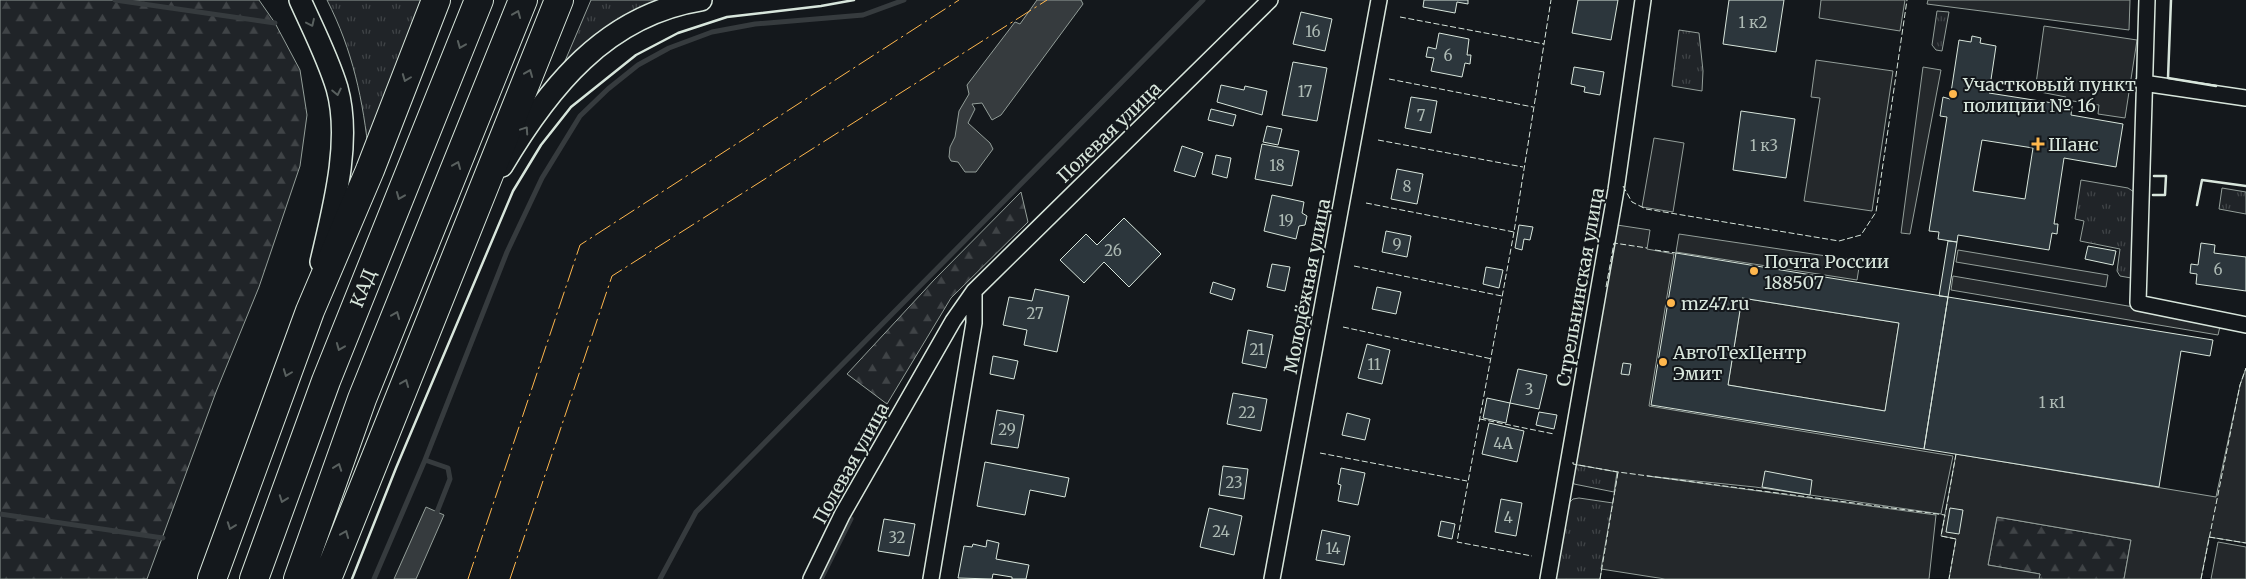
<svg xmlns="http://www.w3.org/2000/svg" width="2246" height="579" viewBox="0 0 2246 579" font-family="Merriweather,serif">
<defs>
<pattern id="grass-tufts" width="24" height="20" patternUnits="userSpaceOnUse" patternTransform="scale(1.25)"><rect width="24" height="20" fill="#202428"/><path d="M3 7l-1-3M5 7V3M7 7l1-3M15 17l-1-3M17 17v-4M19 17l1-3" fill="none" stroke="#404447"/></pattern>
<pattern id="forest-firs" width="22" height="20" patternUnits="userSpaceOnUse" patternTransform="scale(1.25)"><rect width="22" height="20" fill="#202428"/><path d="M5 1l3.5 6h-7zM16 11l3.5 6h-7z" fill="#404447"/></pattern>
</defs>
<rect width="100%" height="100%" fill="#14181c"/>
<!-- grass -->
<path fill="url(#grass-tufts)" stroke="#939e99" d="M327,0h104l-62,156c-6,-56 -16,-105 -42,-156z
M591,0h89l-121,75z
M1937,11l12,1 -7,39 -6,-1 -4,-5z
M1679,30l20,3 4,38 -1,20 -30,-5z
M2081,180l47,8 9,6 -6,84 -11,-2 -3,-5 3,-22 -40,-8 4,-20 -9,-2z
M2222,188l24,4v22l-27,-5z
M1573,464l44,8 -3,20 -40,-8 -3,-12z
M1579,498l34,5 -13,76h-46l14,-75 5,-5z"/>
<!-- forest -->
<path fill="url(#forest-firs)" stroke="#939e99" d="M0,0h259l16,23 25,47 7,45 -7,51 -41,121 -43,105 -69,187h-147z
M1021,192l7,30 -77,76 -64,106 -40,-30 87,-94z
M1997,517l134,23 -7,39h-85l1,-5 -52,-9z"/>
<!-- pitch -->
<path fill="#202428" stroke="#939e99" d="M1654,138l30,5 -11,69 -31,-5z"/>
<!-- parking -->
<path fill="#24282b" stroke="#939e99" d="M1821,0h84l-5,31 -81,-13z
M1928,0h202l-1,30 -202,-26z
M2044,26l93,14 -12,78 -27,-4 1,-9 -33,-5v-3l-31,-6z
M1816,60l77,11 -21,140 -68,-10 16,-103 -9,-1z
M1923,67l18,3 -31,164 -9,-1z
M1617,225l33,5 -3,19 27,5 -25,152 304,50 -12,58 -186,-27 -108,-11 289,39 -7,64h-264l-64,-10 17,-97 -45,-8z
M1679,234l181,27 -3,19 -181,-28z
M1958,250l150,25 -2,12 -150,-25z
M1953,276l268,46 -3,13 -267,-45z
M1742,298l157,25 -14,88 -157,-26z
M2246,368v175l-37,-6 -8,42h-77l7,-39 -134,-23 -9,48 52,9 -1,5h-90l7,-40 -15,-3 15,-82 260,43 24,-112z
M2218,542l28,5v32h-35z"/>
<!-- water -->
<path fill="#363b3e" stroke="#939e99" d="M1037,0h44l2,4 -82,111 -9,5 -10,-17 -10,1 3,5 -7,14 22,20 3,6 -17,23h-11l-7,-10 -7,-1 -2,-4 1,-10 5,-10 4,-26 10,-17 -2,-9 48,-63 5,2z
M426,507l18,8 -28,64h-22z"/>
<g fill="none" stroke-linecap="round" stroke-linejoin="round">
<!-- stream -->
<path stroke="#363b3e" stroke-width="5" d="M115,0l160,23
M425,460l82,-208 35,-74 38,-62 28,-27 30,-24 31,-17 43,-16 43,-8 108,-9 41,-15
M0,514l163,24
M374,579l51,-119 23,8 2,11 -13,33
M660,579l36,-67 507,-512
M821,579l30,-60"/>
</g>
<!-- building -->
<path fill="#2c363c" stroke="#d8e6dc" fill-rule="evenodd" d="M1424,0h44v4l-11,-2 -2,11 -32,-6z
M1578,0h40l-7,40 -39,-7z
M1729,0h55l-8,52 -53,-8z
M1301,12l31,7 -7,32 -32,-7z
M1439,33l30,6 -2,16h4l-1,9 -5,-1 -3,14 -31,-6 3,-13 -8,-1 2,-10 8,2z
M1972,36l9,2 -1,5 16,3 -7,47 83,13 -1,9 52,9 -7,43 -52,-9 -10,66h4l-1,10 -5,-1 -3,17 -91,-15 -1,7 -19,-3 1,-7 -10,-1 18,-114 -7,-1 3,-19 7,2 9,-59 12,2zM1982,140l51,8 -8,51 -52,-8z
M1293,62l34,6 -10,53 -35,-6z
M1574,67l30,5 -4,23 -16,-3 1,-5 -14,-3z
M1221,85l23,5 1,-4 22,5 -5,24 -45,-13z
M1411,97l26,4 -6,32 -26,-5z
M1211,109l25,6 -3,11 -25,-6z
M1741,111l54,8 -9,59 -53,-8z
M1267,126l15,3 -4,16 -15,-3z
M1262,144l37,7 -7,35 -37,-7z
M1182,146l21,7 -8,24 -21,-6z
M1216,155l15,3 -4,20 -15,-4z
M1397,169l26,5 -6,30 -26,-5z
M1272,195l32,7 -2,11 5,3 -2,9 -6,1 -3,13 -32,-8z
M1124,218l37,36 -32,33 -25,-25 -20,21 -24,-23 26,-26 11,11z
M1519,225l14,2 -3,13 -6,-1 -2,11 -7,-2z
M1386,231l25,5 -4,21 -25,-5z
M1948,241l9,1 -9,55 -9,-1z
M2201,243l14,2 -1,8 32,4v34l-50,-7 1,-10 -7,-1 1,-9 7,1z
M2088,246l28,5 -3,14 -28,-6z
M1676,253l272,44 -24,152 -273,-44zM1742,298l157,25 -14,88 -157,-26z
M1272,264l18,3 -5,24 -18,-4z
M1486,267l17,3 -4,18 -16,-4z
M1213,282l22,7 -3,11 -22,-7z
M1377,287l24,5 -5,22 -24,-5z
M1035,289l34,7 -12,56 -33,-7 3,-15 -24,-5 6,-28 23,4z
M1948,297l265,43 -3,16 -29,-5 -22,136 -235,-38z
M1248,330l25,5 -7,33 -24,-5z
M1367,344l23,6 -8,34 -24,-6z
M993,356l25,5 -4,18 -24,-5z
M1623,363l8,1 -2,11 -8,-1z
M1518,369l29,6 -8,34 -29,-6z
M1233,393l34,6 -6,32 -34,-7z
M1487,398l23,5 -4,20 -23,-5z
M997,410l27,5 -6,33 -27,-4z
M1539,412l18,3 -3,14 -18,-4z
M1347,413l23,6 -5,21 -23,-5z
M1489,423l35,8 -7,31 -35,-8z
M985,462l84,16 -4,19 -35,-7 -5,25 -48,-9z
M1223,466l25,3 -4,30 -25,-4z
M1341,468l24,5 -7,32 -20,-4 3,-16 -3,-1z
M1765,471l47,9 -2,15 -48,-8z
M1501,499l21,4 -6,33 -21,-4z
M1209,508l33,8 -8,39 -34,-8z
M1950,508l13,2 -4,24 -13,-2z
M884,519l31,5 -6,32 -31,-5z
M1441,521l14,3 -3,15 -14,-3z
M1322,530l28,6 -6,29 -28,-5z
M987,540l12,3 -3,16 33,6 -3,14h-14v-2l-19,-3 -1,5 -34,-1 6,-32 8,1 1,-3 13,3z"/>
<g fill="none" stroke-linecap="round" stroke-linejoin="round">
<!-- minor casing -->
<g stroke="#d8e6dc" stroke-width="18">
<path id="minor" d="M2147,0l-9,303 108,22
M2143,83l103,15
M811,579l31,-64 111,-194 21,-30 296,-291
M931,579l43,-256v-32
M1272,579l107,-579
M1548,579l68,-389 27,-190"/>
</g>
<!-- secondary casing -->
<g stroke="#d8e6dc" stroke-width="24">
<path id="secondary" d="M300,0c13,29 28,58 37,88 15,53 -4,122 -16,174
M502,166c46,-78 104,-151 199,-166"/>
</g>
<!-- motorway casing -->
<g stroke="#d8e6dc" stroke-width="30">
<path id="motorway" d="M212,579l98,-268 60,-141 66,-170
M254,579l72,-198 153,-381
M298,579l64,-180 161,-399
M327,579l232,-579"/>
</g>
<!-- minor -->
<use href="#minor" stroke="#14181c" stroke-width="15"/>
<!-- secondary -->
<use href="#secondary" stroke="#14181c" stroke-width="21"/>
<!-- motorway -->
<use href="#motorway" stroke="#14181c" stroke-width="28"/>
<!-- fence -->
<path stroke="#d8e6dc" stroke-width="1" stroke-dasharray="6 2.5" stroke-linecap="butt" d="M1400,17l144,27 7,-44
M1389,79l144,28
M1378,140l145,27
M1623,186l9,16 14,7 193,32 22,-6 15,-23 31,-212
M1366,203l148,29 30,-188
M1514,232l-57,310 75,14
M1655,250l21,3
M1354,266l148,30
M1606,287l8,-44 33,5
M1343,327l149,32
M1480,419l74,15
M1320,453l147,28
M1573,462v2l45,8 327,43 -4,21 15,3 -7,40
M1946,510l10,-56
M2209,537l37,6
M1600,579l18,-107
M2201,579l39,-194 6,-17"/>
<!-- wall -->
<path stroke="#d8e6dc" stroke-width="2.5" d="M2171,0l-3,78 48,8
M2153,195h12l1,-19h-12
M2197,205l5,-25 44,6
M352,579l44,-111 117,-277 28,-46 30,-38 65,-52 42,-22 49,-16 94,-11 33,-6"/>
<!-- power -->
<path stroke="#ffb74d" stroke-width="1" stroke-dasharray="18 4 2.5 4" stroke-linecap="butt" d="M468,579l112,-334 379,-245
M510,579l102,-303 435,-276"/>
</g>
<!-- one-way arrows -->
<defs><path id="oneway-chevron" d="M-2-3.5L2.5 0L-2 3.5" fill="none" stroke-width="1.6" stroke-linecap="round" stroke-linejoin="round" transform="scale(1.25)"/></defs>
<g stroke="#59605f">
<use href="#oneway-chevron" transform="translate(517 14) rotate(-68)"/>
<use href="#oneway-chevron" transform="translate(311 23) rotate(65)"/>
<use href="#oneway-chevron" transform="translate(461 45) rotate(112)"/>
<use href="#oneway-chevron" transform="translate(529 73) rotate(-68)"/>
<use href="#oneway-chevron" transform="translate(406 78) rotate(111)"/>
<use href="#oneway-chevron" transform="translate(337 92) rotate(78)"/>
<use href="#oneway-chevron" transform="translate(525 130) rotate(-56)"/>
<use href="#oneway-chevron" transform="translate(457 165) rotate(-68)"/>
<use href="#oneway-chevron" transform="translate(400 196) rotate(112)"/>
<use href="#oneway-chevron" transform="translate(396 315) rotate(-68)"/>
<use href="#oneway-chevron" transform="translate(340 347) rotate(112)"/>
<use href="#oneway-chevron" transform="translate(287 373) rotate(111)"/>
<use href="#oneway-chevron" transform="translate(405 383) rotate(-68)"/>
<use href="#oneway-chevron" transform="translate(338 467) rotate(-70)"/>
<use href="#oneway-chevron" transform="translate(283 499) rotate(110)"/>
<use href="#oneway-chevron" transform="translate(231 526) rotate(110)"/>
<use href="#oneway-chevron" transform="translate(345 534) rotate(-68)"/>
</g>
<!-- markers -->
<g fill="#ffb74d" stroke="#14181c" stroke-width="2">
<circle cx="1953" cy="94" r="5"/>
<path d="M2035.5 136.5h5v5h5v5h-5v5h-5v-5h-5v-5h5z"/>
<circle cx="1754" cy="271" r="5"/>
<circle cx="1671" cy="303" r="5"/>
<circle cx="1663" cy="362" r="5"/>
</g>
<g text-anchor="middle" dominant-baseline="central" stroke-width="4" stroke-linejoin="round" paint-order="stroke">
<!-- number labels -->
<g font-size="15" fill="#adbab4">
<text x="1753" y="22">1 к2</text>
<text x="1313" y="31">16</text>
<text x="1448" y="55">6</text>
<text x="1305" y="91">17</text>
<text x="1421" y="115">7</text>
<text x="1764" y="145">1 к3</text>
<text x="1277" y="165">18</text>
<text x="1407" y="186">8</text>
<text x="1286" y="220">19</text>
<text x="1397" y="244">9</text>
<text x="1113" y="250">26</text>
<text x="2218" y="269">6</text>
<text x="1035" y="313">27</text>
<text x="1257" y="349">21</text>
<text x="1374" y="364">11</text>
<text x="1529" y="389">3</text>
<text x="2052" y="402">1 к1</text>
<text x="1247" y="412">22</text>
<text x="1007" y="429">29</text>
<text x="1503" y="443">4А</text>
<text x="1234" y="482">23</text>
<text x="1508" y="517">4</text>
<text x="1221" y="531">24</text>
<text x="897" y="537">32</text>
<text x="1333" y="548">14</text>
</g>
<!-- poi labels -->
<g font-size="18" fill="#d8e6dc" stroke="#14181c" text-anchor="start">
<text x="1963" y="84">Участковый пункт<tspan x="1963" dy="21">полиции № 16</tspan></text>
<text x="2048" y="144">Шанс</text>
<text x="1764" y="261">Почта России<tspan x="1764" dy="21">188507</tspan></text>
<text x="1681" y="303">mz47.ru</text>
<text x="1673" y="352">АвтоТехЦентр<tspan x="1673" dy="21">Эмит</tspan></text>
</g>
<!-- street labels -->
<g font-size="18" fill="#d8e6dc" stroke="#14181c">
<text transform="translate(1109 132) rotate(-44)">Полевая улица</text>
<text transform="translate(1307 286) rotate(-79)">Молодёжная улица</text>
<text transform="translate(1580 287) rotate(-80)">Стрельнинская улица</text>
<text transform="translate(363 288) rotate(-68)">КАД</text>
<text transform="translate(851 463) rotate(-61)">Полевая улица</text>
</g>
</g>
</svg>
